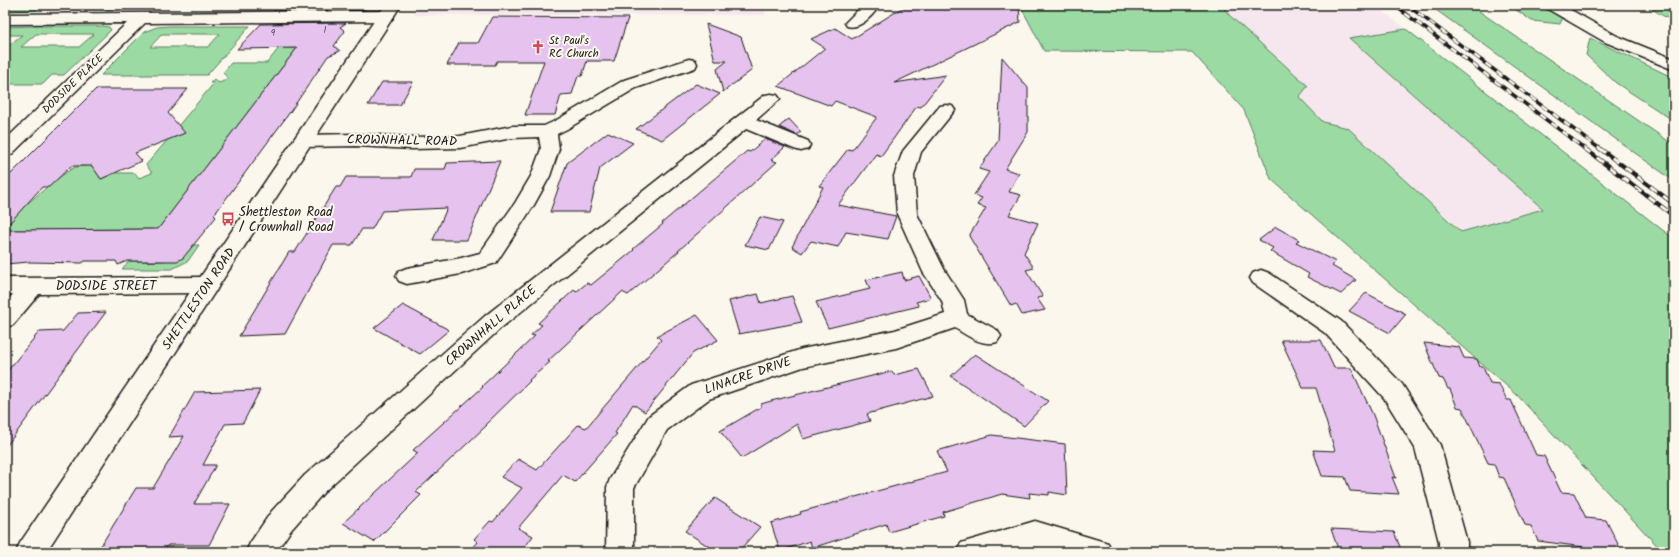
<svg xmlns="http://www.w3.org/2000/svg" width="1679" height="557" viewBox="0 0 1679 557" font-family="Kalam,sans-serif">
<rect width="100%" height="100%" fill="#fbf7ec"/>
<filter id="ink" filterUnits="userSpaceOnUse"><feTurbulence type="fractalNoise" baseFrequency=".025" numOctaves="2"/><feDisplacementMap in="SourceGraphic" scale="8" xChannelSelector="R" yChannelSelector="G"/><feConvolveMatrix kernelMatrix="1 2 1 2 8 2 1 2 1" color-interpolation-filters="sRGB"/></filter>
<g filter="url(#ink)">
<!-- built -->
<path fill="#f5e7ed" d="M421,5h342l2,10h-351z
M1222,5h152l32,24 -56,9 193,171 -82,23 -113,-104 -25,-6 -24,-25 9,-11 -79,-71z"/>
<!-- green -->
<path fill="#9bdba3" stroke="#5c7c60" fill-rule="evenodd" d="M5,5h38l-7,5 -31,1z
M77,5h47l-5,4 -47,1z
M1020,5h202l7,10 79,71 -9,11 24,25 25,6 113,104 82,-23 -194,-171 57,-9 268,210v313h-11l-146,-157 -246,-216 -27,-69 -52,-58 -148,-1z
M1429,5h41l204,140v36z
M1509,5h35l19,12 -3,7 -28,-3z
M1645,5h29v13h-7z
M33,26h70l6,1 2,3 -47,45h-12l-9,9h-38v-36l17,-13h-17v-8zM36,34h58l-15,13h-58z
M170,26h80l-43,49h-106l43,-43 13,-5zM162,34h58l-12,13h-58z
M1590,38l84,40v43l-58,-38 -30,-28z
M279,48h18l-141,184 -4,-3 -147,1v-5l3,-4h3l10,-11h-1c9,-8 49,-42 56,-43 8,-2 17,-1 25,-1l-4,7 4,6 13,-6h21l4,5 13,-5 -6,-8 23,-27 2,-2 2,2 11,-5 -6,-7 36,-43h-4l4,-4 5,4 10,-4 -6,-6 8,-10h36z
M193,245h6l-11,16 -16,8h-50l7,-8c23,0 49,5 64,-16z"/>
<!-- building -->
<path fill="#e6c3ee" stroke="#1c1c1c" d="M278,5h91l-6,5h-90z
M907,5l112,1 1,16 -126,61 52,-8 -25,32 -4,-1 -36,50 -5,-2 -38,51 58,11 -8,23 -42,-7 -8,15 -27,-6 -9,12 -10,-6 31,-60 -4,-1 29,-37 4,1 25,-33 -42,-16 -4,5 -53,-20 47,-38 -14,-9 24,-11 17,11z
M492,17l136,1 -14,43h-27l-5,15h-4l-6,18 -11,1 -6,20h-30l19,-54h-47l-2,4h-48l12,-22h19z
M346,23l-6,4 5,4 -11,15 6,5 -12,5 -38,56 -76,103 2,2 -33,41 -6,3h-50l-9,4 -2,-4h-31l-3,2 -53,-1 -24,2v-34l153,-1 139,-181 -60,1 24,-25z
M706,24l35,13 11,33 -29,22 -6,-23 10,-8h-12z
M1002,57l26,31v44l-23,37 14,4 -10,19 12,3 -12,20 29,8 -14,30 10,15 -8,2 17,27 -6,1 8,12 -23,5 -6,-11 -5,2 -42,-70 17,-28 -9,-3 5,-7 -8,-3 15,-23 -10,-3 19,-28z
M382,82h31l-13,23h-32z
M696,84l24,10 -58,46 -26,-11z
M96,89h92l-20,24 17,20 -50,20 7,8 -41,18 -9,-13h-21l-22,21h-7l-37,41v-48z
M789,119l12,13 -4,3 -18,-8z
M608,132l25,11 -33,25 -11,44h-39l17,-49z
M765,139l20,8 -14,13 6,2 -99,89h1l-51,44 -6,-3 -26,24 -48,45 2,1 -21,18 1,1 -44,43 1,1 -71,67 5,3 -47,47 -31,-19 75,-70 -5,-3 70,-63 -1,-1 53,-50 -4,-1 11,-10 -4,-2 36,-33 2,2 11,-9 4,2 43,-35 -1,-1 30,-25 -1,-1 85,-72 3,1z
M500,161l-33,79h-34l14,-32 -65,3 -10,18h-10l-10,16h-19l-48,89 -46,2 50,-84h6l41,-65h4l6,-10h65l3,-8h31l2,-6z
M760,217l23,5 -14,28 -24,-5z
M1276,227l23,13 -3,2 40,20 -4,4 24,14 -15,14 -34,-17 2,-3 -39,-23 3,-3 -14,-8z
M902,272l2,8 15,-4 12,22 -15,4 3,4 -91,22 -12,-26 54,-13 -4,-9z
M1366,293l40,21 -16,19 -41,-22z
M758,294l3,9 31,-7 10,26 -63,12 -10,-33z
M403,305l46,25 -29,24 -46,-26z
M106,312l-101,136v-74l34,-42 24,-1 15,-18z
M697,315l21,25 -25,13 -48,59 -12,-8 -18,29 2,1 -42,48 -12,-7 -45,53 15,8 -12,16h-52l9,-10 -4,-3 16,-18 3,1 29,-34 -21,-11 17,-18 19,11 41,-45 8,3 75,-88 -4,-4z
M1281,340h40l13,28h17l22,47 23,63 -4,-1 7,17 -49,-3 -5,-14 -23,-1 -9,-26 22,1 -19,-63h-13z
M1424,343l35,4 5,11 13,1 3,8h3l7,16 9,1 8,16h4l25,55 8,1 17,36 13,1 12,25 20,2 16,32 -84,-11 -7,-15 -6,-1 -21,-47 -5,-1 -5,-13 -6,-1 -26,-55 -5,-1 -7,-18h-2l-5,-10 -4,-1z
M975,354l73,47 -24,25 -73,-50z
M919,369l14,27 -66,18 3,7 -67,18 -6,-15 -55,34 -22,-27 41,-24v-3l10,-3 121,-30 2,4z
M260,390l-17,33 -18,1 -22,41h13l-22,39h36l-21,41h-41l-4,7h-67l39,-64h17l31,-52 -15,1 26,-45z
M992,435l73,9 2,51 -18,-3v3l-20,-2 1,5 -28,-4 -59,18 1,4 -55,16 -3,-8 -74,24 -2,-7 -30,10 -9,-28 30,-9 -1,-2 147,-40 -10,-21z
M715,498l45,29 -22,25h-21l-32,-21z
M1331,529l63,3 8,20h-63z"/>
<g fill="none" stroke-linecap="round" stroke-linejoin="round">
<!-- street casing -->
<g stroke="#1c1c1c" stroke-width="3">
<path id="street" d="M863,5h17c-7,10 -20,25 -33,21l-2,-3z
M1543,5h19l55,31 57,23v11l-69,-28 -59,-34z
M386,11l6,2 2,3 -2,3 -6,2 -241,2 -133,131 -7,2v-16l122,-117 -122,1v-10z
M689,59l6,1 2,4 -2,4 -59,20 -69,41 -10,5 2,15 -9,27 -16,29 -38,58 -35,11 -54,10 -8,-3 -3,-5 3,-5 8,-3 54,-10 19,-5 35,-50 16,-27 10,-27 -2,-12 -27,1 -52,10 -48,1 -56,-3 -52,1 -7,-2 -2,-4 2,-4 7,-2 52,-1 56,3 48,-1 52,-10h32l11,-5 69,-41z
M771,94l6,1 3,4 -24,21 52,21 2,4 -2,4 -7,2 -7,-2 -48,-20 -245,199 -176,163 -34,39 -15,22h-30l4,-9 21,-31 34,-37 180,-159 252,-199 28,-22z
M946,105l6,1 3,4 -34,42 -7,24 3,38 27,55 20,31 3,14 30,16 4,6 -4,6c-15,5 -29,-6 -42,-14l-59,20 -93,19 -94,32 -42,31 -33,58v64h-28l1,-65 3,-8 39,-63 42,-31 111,-36 93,-19 50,-16 -3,-13 -19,-29 -26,-58 -3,-38 9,-25 37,-45z
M1261,270l8,3 72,48 61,63 38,61 27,97v10h-28v-10l-24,-94 -31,-50 -59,-65 -72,-50 -3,-5 3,-5z
M208,277l8,2 3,6 -3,6 -8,2 -169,1 -26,31 -8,2v-23l8,-10h-8v-16z
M1035,521l73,22 4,9h-59l-18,-5 -19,5h-59l4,-9z"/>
</g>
<!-- primary casing -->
<g stroke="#1c1c1c" stroke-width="3">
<path id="primary" d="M385,5h16l-355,547h-30l4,-9z"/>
</g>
<!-- street -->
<use href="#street" fill="#fbf7ec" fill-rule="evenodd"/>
<!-- primary -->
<use href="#primary" fill="#fbf7ec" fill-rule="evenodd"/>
<!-- rail-far1 casing -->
<g stroke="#1c1c1c" stroke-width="3.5">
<path id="rail-far1" d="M1394,5l191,144
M1407,5l193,144"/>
</g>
<!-- rail casing -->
<g stroke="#1c1c1c" stroke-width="4.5">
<path id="rail" d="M1584,148l90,68
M1599,148l75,56"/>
</g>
<!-- rail-far1 -->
<use href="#rail-far1" stroke="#fbf7ec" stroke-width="2.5" stroke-dasharray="7" stroke-linecap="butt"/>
<!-- rail -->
<use href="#rail" stroke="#fbf7ec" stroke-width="3" stroke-dasharray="8" stroke-linecap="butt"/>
</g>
</g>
<!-- icons -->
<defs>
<g id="church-bare" transform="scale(1.08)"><path d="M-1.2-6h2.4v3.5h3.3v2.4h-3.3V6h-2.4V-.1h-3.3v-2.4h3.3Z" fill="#d1495b" stroke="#fbf7ec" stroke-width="2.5" paint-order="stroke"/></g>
<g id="bus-bare" transform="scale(1.08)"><path d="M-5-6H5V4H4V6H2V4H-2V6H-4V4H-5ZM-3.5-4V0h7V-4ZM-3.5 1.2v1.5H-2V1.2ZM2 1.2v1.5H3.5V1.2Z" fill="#d1495b" stroke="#fbf7ec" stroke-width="2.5" paint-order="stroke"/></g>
</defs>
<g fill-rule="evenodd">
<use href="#church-bare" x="538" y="47"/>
<use href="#bus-bare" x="228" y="219"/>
</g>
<g text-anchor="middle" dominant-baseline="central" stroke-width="4" stroke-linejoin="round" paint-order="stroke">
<!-- far-number labels -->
<g font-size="9" fill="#4e4650">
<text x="325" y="30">1</text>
<text x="273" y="33">9</text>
</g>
<!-- far-poi labels -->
<g font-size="11" fill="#1c1c1c" stroke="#fbf7ec" text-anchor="start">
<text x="549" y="41">St Paul's<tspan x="549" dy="13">RC Church</tspan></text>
</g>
<!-- far-street labels -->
<g font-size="11" fill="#1c1c1c" stroke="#fbf7ec">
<text transform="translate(73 84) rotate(-44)">DODSIDE PLACE</text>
</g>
<!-- street labels -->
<g font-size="13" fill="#1c1c1c" stroke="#fbf7ec">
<text transform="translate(402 141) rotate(1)">CROWNHALL ROAD</text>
<text x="106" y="286">DODSIDE STREET</text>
<text transform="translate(199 299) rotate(-56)">SHETTLESTON ROAD</text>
<text transform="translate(491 326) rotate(-41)">CROWNHALL PLACE</text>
<text transform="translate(748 376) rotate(-19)">LINACRE DRIVE</text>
</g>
<!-- poi labels -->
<g font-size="13" fill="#1c1c1c" stroke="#fbf7ec" text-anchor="start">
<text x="239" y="212">Shettleston Road<tspan x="239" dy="15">/ Crownhall Road</tspan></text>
</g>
</g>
<!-- margin -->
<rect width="1679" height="557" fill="none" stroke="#fbf7ec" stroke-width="20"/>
<rect x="10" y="10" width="1659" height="537" fill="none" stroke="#1c1c1c" stroke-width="1.5" filter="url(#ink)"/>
</svg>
